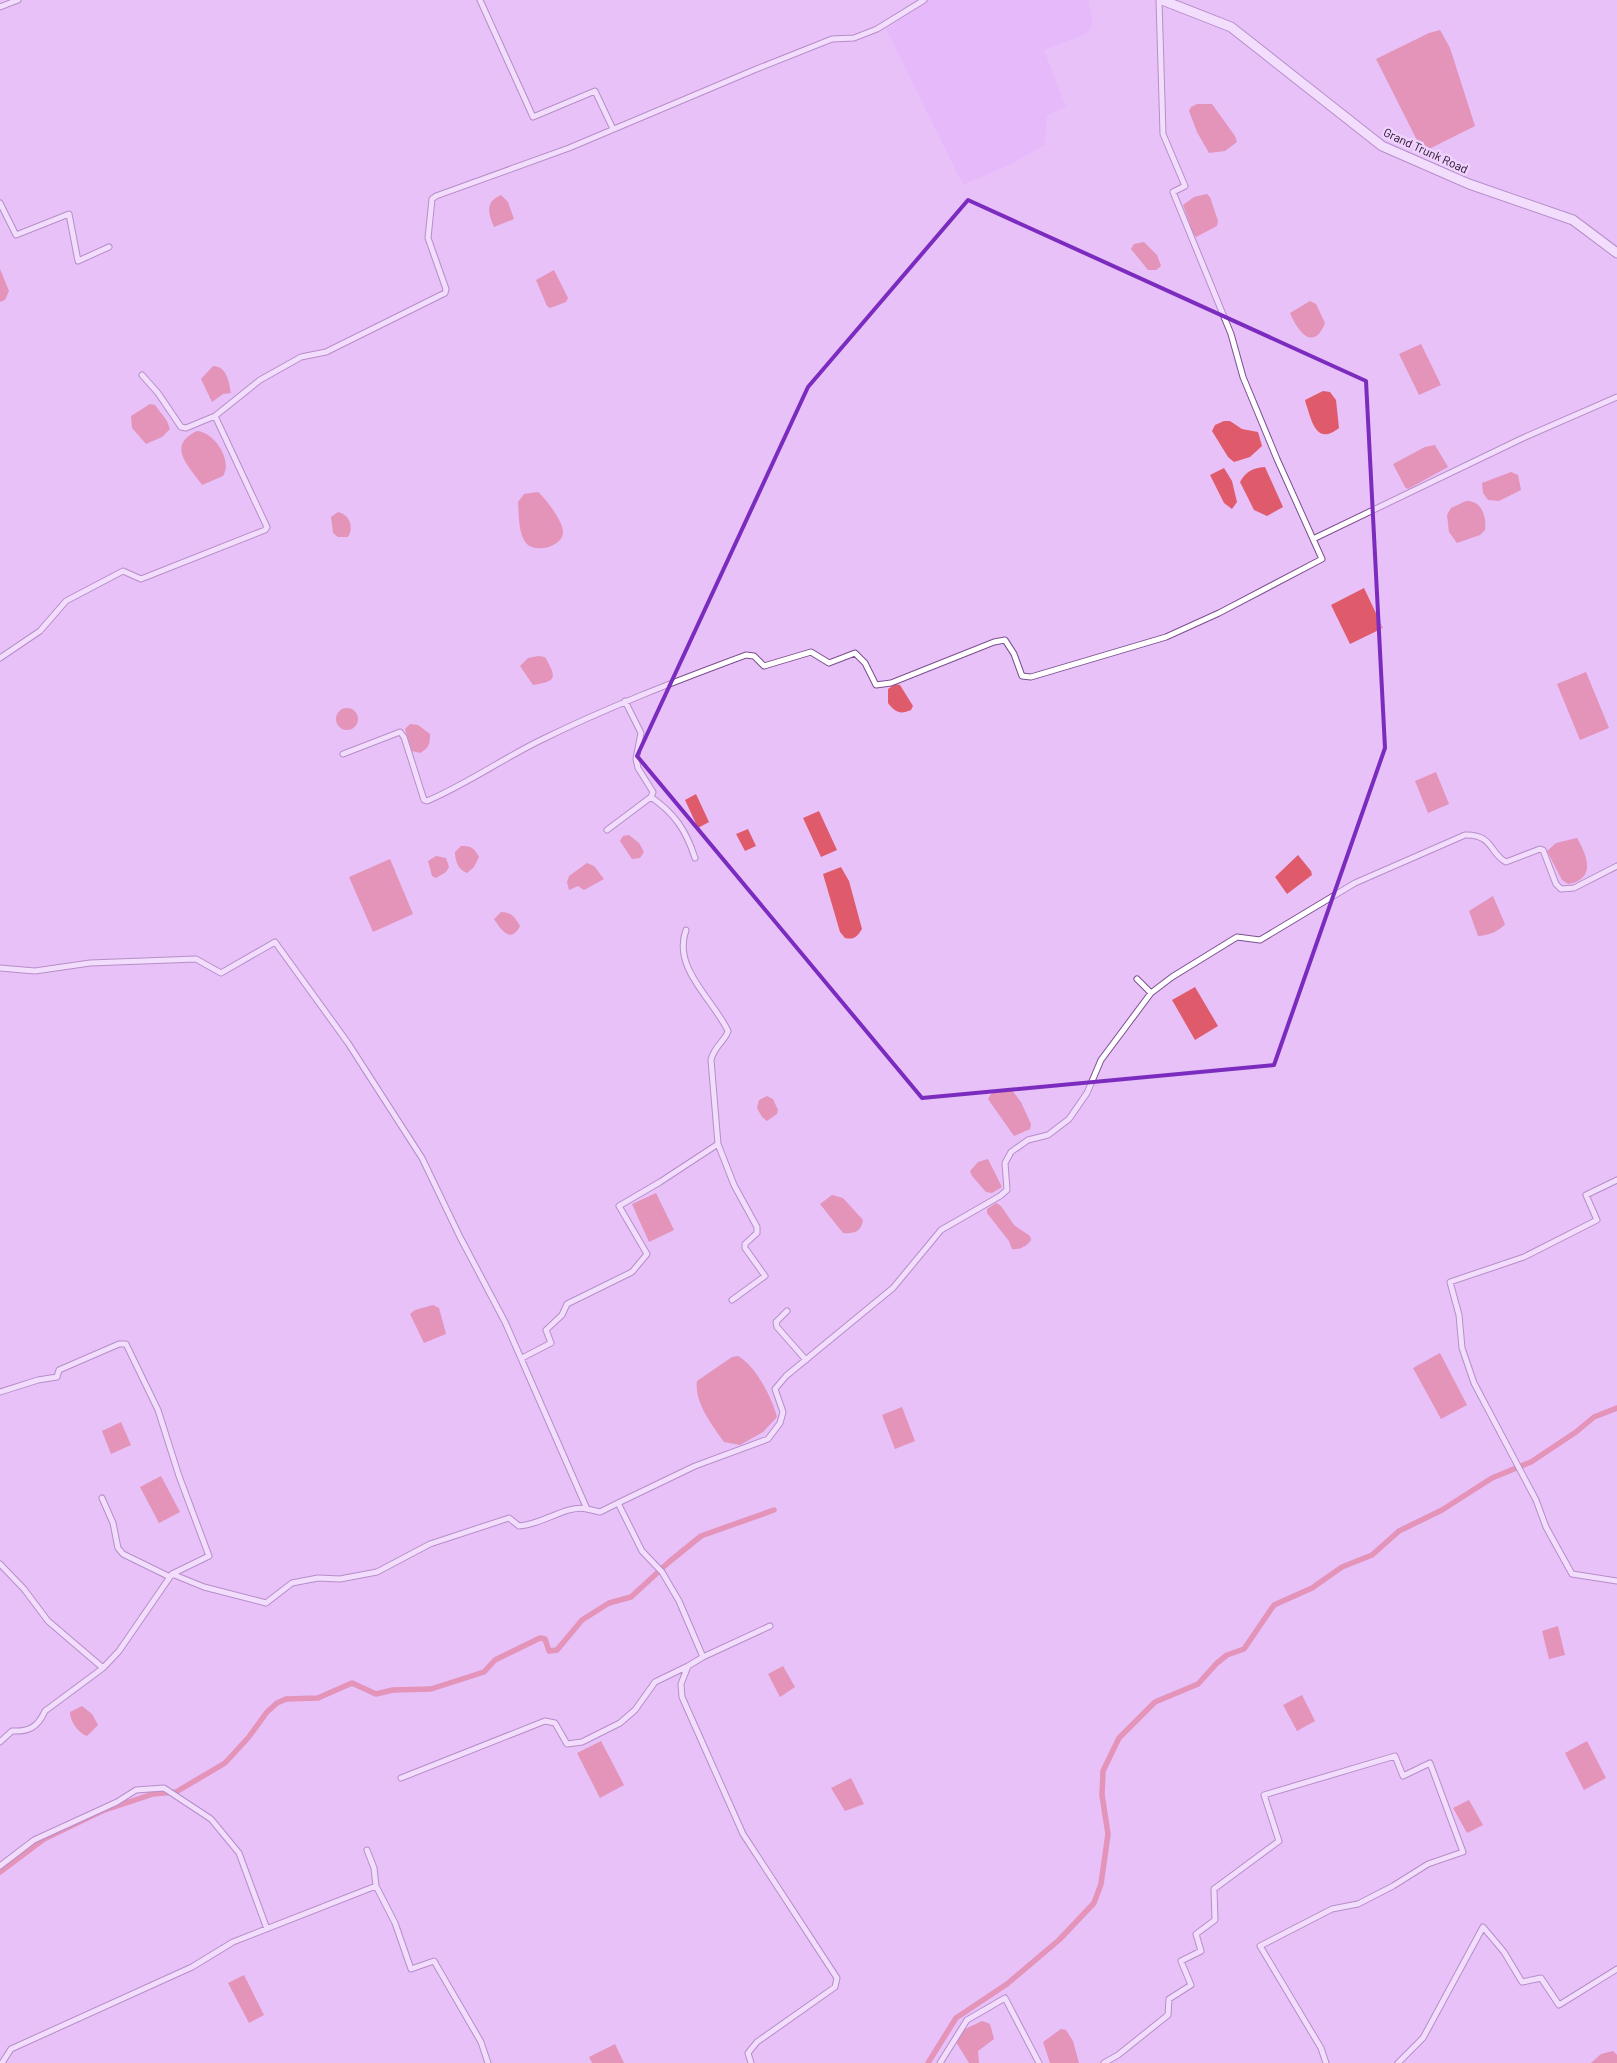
<svg xmlns="http://www.w3.org/2000/svg" width="1617" height="2063" viewBox="0 0 1617 2063" font-family="Barlow,sans-serif">
<rect width="100%" height="100%" fill="#e8c1f9"/>
<!-- built -->
<path fill="#e5affc" d="M928,0h160l5,23 -5,10 -44,17 22,57 -19,8 -2,30 -34,19 -48,21 -77,-156z"/>
<!-- water -->
<path fill="#df5b6b" d="M1440,30l10,18 25,78 -52,26 -47,-93 53,-26z
M1197,104h15l23,32 2,6 -12,9 -16,2 -12,-21 -8,-21 2,-4z
M1207,194l3,3 8,24 -1,5 -21,11 -3,-4 -10,-28 11,-8z
M501,195l7,7 6,17 -20,8c-6,-14 -9,-25 7,-32z
M1144,242l13,13 4,11 -5,4h-8l-17,-21 3,-5z
M0,269l9,22 -4,9 -5,2z
M554,270l14,28 -2,4 -16,6 -3,-2 -11,-26z
M1310,301l6,3 9,19c-12,30 -28,7 -35,-10z
M1421,344l20,41 -22,10 -20,-41z
M213,366c14,0 16,16 18,27l-8,1 -11,8 -11,-23z
M1323,391l7,1 6,8 3,28c-23,18 -27,-7 -33,-24l-1,-4z
M150,404l5,1 12,16 3,8 -8,8 -16,7 -14,-16 -1,-12z
M1224,421h6l12,8 16,3 4,14 -12,11 -16,5 -6,-5 -16,-26 3,-6z
M197,431c17,1 36,29 26,45l-21,9c-14,-20 -36,-39 -5,-54z
M1435,445l13,22 -40,22 -3,-2 -12,-23 32,-17z
M1265,467l18,40 -16,9 -13,-6 -14,-28c6,-11 13,-14 25,-15z
M1224,468l8,13 5,21 -5,7 -8,-6 -14,-28z
M1511,472l7,3 3,15 -22,11 -11,-1 -5,-7 -1,-10z
M538,492c8,7 24,28 25,39 1,16 -28,23 -37,12 -8,-10 -7,-29 -8,-41l6,-8z
M1466,501c15,-1 21,15 19,29l-5,5 -23,8 -8,-11 -2,-17 4,-7z
M338,512c12,3 16,15 10,25h-10l-5,-4 -2,-16z
M1364,588l19,40 -33,16 -19,-39z
M538,656l7,1c12,21 12,24 -12,28l-13,-19 8,-8z
M1586,672l23,56 -29,12 -23,-56z
M895,684l5,1 13,21 -2,4c-11,5 -16,2 -23,-7v-14z
M336 719a11 11 0 1 1 22 0a11 11 0 1 1-22 0Z
M410,724l8,1 12,9c0,10 -1,14 -10,19l-8,-2 -7,-22z
M1436,772l13,32 -21,9 -13,-32z
M696,794l13,28 -11,6 -13,-28z
M819,811l18,39 -16,7 -18,-39z
M748,829l8,17 -11,5 -9,-17z
M629,835l10,8 5,9 -4,6 -8,1 -12,-18 3,-5z
M1577,838c11,19 19,41 -9,46l-6,-4 -15,-29 9,-8z
M461,846c11,0 13,2 18,11l-5,10 -7,6c-9,-3 -12,-13 -12,-21z
M1298,855l13,16 1,4 -25,19 -12,-17z
M436,856l10,2 3,9 -3,5 -10,6 -4,-2 -4,-15z
M390,859l23,55 -40,18 -24,-55z
M587,863l7,3 10,13 -20,11 -6,-4 -9,4 -2,-8 2,-6z
M841,867l8,14 13,48c-5,8 -8,11 -17,9l-5,-6 -17,-58z
M1493,896l12,28c-5,7 -18,12 -27,12l-9,-25z
M501,912c10,0 14,5 19,14 -9,18 -19,4 -26,-7z
M1195,987l23,39 -23,14 -23,-40z
M1003,1089h8l10,13 10,22 -1,5 -16,7 -26,-37 3,-5z
M767,1096l6,3 5,11 -1,4 -10,7 -5,-4 -5,-9 2,-8z
M988,1159l14,28 -10,6 -6,-1 -14,-16 -2,-5 8,-9z
M656,1193l18,37 -25,12 -17,-38z
M832,1195l11,3 20,22c-2,12 -9,14 -20,13l-23,-29z
M996,1203l5,3 13,19 16,11 1,4c-4,6 -11,10 -19,9l-3,-8 -22,-28v-4z
M433,1305l6,3 7,26 -22,9 -14,-29 5,-4z
M1440,1353l27,52 -26,14 -28,-51z
M738,1356c18,10 34,42 39,61l-14,15 -23,13 -16,-3c-12,-17 -30,-40 -27,-61l35,-24z
M902,1407l13,34 -20,8 -13,-34z
M121,1422l10,23 -20,9 -9,-23z
M161,1476l19,36 -21,11 -19,-36z
M1558,1626l7,29 -16,4 -7,-28z
M783,1666l12,21 -15,10 -12,-23z
M1302,1695l13,26 -18,10 -14,-26z
M82,1706l10,8 6,11 -11,11c-9,-3 -17,-15 -17,-24z
M601,1741l23,44 -24,13 -23,-45z
M1587,1741l19,37 -22,12 -19,-37z
M851,1778l13,26 -19,7 -14,-23z
M1469,1800l14,25 -16,8 -14,-25z
M244,1975l20,40 -15,8 -21,-40z
M982,2021l8,3 4,15 -16,12 1,12h-10l-13,-21 5,-11z
M1061,2029l5,1 7,11 6,22h-29l-7,-21z
M615,2044l9,19h-32l-3,-6z
M1613,2051l4,4v8h-26l10,-9z"/>
<g fill="none" stroke-linecap="round" stroke-linejoin="round">
<!-- canal -->
<path stroke="#df5b6b" stroke-width="5.5" d="M0,1872l44,-33 58,-28 51,-17 23,-2 49,-29 23,-25 19,-26 10,-9 9,-4 32,-1 34,-15 24,11 17,-4 38,-1 53,-17 11,-12 45,-22 5,1 4,12 8,-1 25,-30 27,-17 22,-6 38,-35 32,-26 73,-26
M928,2063l28,-45 51,-34 52,-44 35,-37 7,-19 7,-50 -6,-39 1,-24 16,-33 36,-36 43,-18 19,-21 10,-8 17,-6 30,-44 38,-17 30,-21 30,-12 27,-24 43,-21 50,-32 39,-16 45,-30 18,-15 23,-9"/>
<!-- minor casing -->
<g stroke="#7b4f8e" stroke-width="7">
<path id="minor" d="M480,0l53,117 62,-26 18,38
M1159,0l4,134 22,52 -12,6 58,142 12,43 34,82 36,80
M0,7l18,-7
M0,203l16,32 53,-21 9,47 31,-14
M142,375l16,18 23,34 5,1 29,-12 45,-36 41,-23 25,-5 119,-59 1,-4 -18,-51 4,-39 4,-3 133,-48 185,-78 78,-31 22,-1 23,-9 47,-29
M0,658l40,-27 26,-30 57,-30 18,8 124,-49 2,-3 -52,-111
M343,754l57,-22 4,5 20,63 3,1c40,-17 75,-42 114,-61 67,-33 135,-59 205,-85l8,1 10,10 47,-14 18,11 26,-10 10,10 11,22 15,-2 103,-41 11,-2 9,14 8,22 9,1 135,-40 53,-24 103,-54 -9,-20 210,-101 94,-41
M651,797c24,17 35,33 44,61
M607,830l44,-33 2,-5 -15,-24 -2,-9 5,-26 -16,-32
M0,968l35,3 55,-8 106,-4 25,14 54,-31 73,101 74,115 38,79 45,85 82,187 13,3 18,-9
M1137,979l14,14
M718,1144l16,41 23,42v6l-12,11v4l20,28 -33,24
M1617,1180l-31,15 11,25 -73,37 -74,25 9,33 3,33 12,35 62,117 10,27 26,47 45,7
M787,1311l-11,11 1,5 29,33
M522,1358l29,-15 -5,-13 16,-15 5,-11 65,-32 15,-18 -28,-48 41,-24 58,-38 -7,-84c3,-14 15,-20 17,-29 -15,-32 -56,-63 -42,-101
M0,1392l38,-12 19,-3 2,-7 60,-26h7l32,66 21,66 30,80 -37,18 -53,77 -16,17 -58,43c-7,16 -16,21 -33,20l-12,11
M102,1498l11,25 5,25 5,6 47,23
M0,1564l24,25 24,32 55,47
M172,1574l32,13 62,16 26,-20 26,-5 22,1 37,-7 53,-28 79,-26 10,8c23,-1 48,-22 68,-17
M703,1657l67,-31
M401,1778l144,-57 10,2 12,21 15,-2 38,-19 15,-13 20,-28 33,-16
M367,1850l7,18 2,18
M0,1866l34,-26 83,-38 19,-12 28,-2 47,31 28,34 28,76
M2,2063l9,-14 181,-82 41,-25 143,-56 19,37 16,46 23,-8 47,81 7,21
M751,2063l-3,-10 9,-11 78,-55 2,-9 -94,-144 -61,-137 -1,-13 7,-18 15,-9 -24,-56 -17,-29 -20,-21 -24,-48 77,-37 73,-27 12,-16 3,-11 -8,-23 11,-13 107,-88 48,-58 59,-34 7,-6 -2,-27 6,-11 17,-12 20,-5 21,-16 18,-26 14,-33 50,-67 21,-16 65,-40 23,3 95,-57 110,-48c28,-1 25,19 41,27l34,-13 3,1 13,34 5,5 13,-1 43,-22
M940,2063l27,-43 38,-22 34,65
M1104,2063l14,-8 50,-40 1,-16 22,-14 -10,-24 20,-10 -5,-17 19,-14 -1,-31 65,-48 -15,-46 131,-39 8,20 27,-13 33,89 -35,12 -35,22 -35,18 -26,5 -72,37 61,102 5,15
M1398,2063l25,-25 60,-111 21,25 18,30 19,-4 18,27 58,-36"/>
</g>
<!-- trunk casing -->
<g stroke="#7b4f8e" stroke-width="11">
<path id="trunk" d="M1162,0l69,27 151,119 87,38 104,36 44,33"/>
</g>
<!-- minor -->
<use href="#minor" stroke="#fff" stroke-width="5"/>
<!-- trunk -->
<use href="#trunk" stroke="#fff" stroke-width="9"/>
</g>
<!-- marked area -->
<path d="M0 0H1617V2063H0ZM968,200l398,181 19,367 -111,317 -352,33 -285,-342 171,-369z" fill="#e8c1f9" fill-opacity=".55" fill-rule="evenodd"/>
<path fill="none" stroke="#7b2cbf" stroke-width="4" stroke-linejoin="round" d="M968,200l398,181 19,367 -111,317 -352,33 -285,-342 171,-369z"/>
<g text-anchor="middle" dominant-baseline="central" stroke-width="5" stroke-linejoin="round" paint-order="stroke">
<!-- street labels -->
<g font-size="12" fill="#23102a" stroke="#f0d2fd">
<text transform="translate(1426 150) rotate(25)">Grand Trunk Road</text>
</g>
</g>
</svg>
